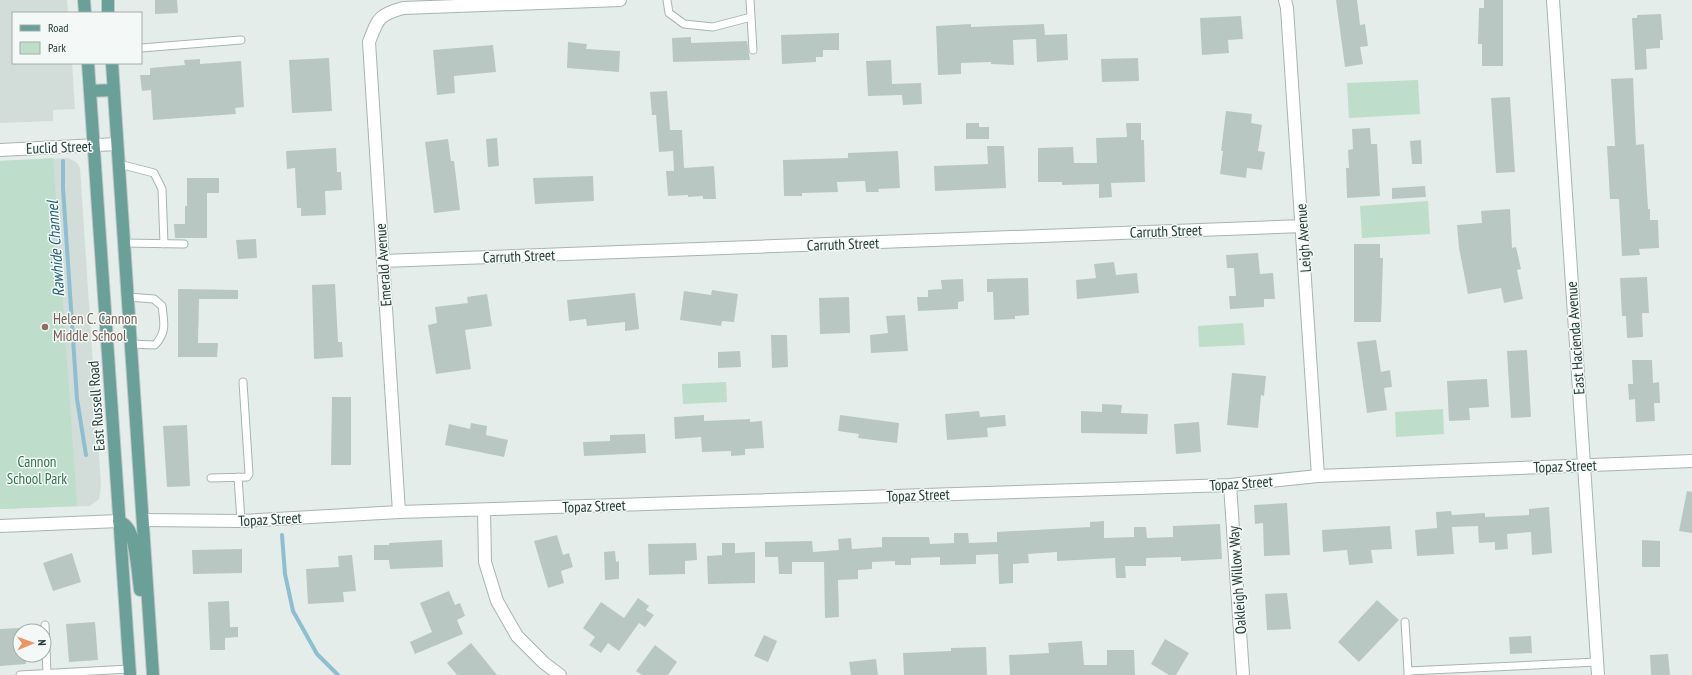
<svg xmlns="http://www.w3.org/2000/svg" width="1692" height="675" viewBox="0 0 1692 675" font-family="'PT Sans Narrow',sans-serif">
<rect width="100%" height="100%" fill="#e4edea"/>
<!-- built -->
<path fill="#d2dcd9" d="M0,0h67l1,13h-55v50h59l3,46 -22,1v11l-53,2z
M68,158l8,4 4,6 21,318 -2,13 -9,7 -90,3v-348z"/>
<!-- green -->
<path fill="#beddca" d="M1418,80l2,34 -71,4 -2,-35z
M53,158l24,348 -77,3v-348z
M1428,201l2,33 -68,4 -2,-32z
M1243,323l2,22 -46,2 -1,-21z
M726,382l1,20 -44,2 -1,-20z
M1443,409l1,25 -48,3 -1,-25z"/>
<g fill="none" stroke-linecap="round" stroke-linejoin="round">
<!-- stream -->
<path stroke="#8ebecf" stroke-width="4" d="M63,161v27l14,211 9,56
M282,535l3,39 8,37 24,43 21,21"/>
</g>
<!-- building -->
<path fill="#b9c7c3" d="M155,0h22l1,13 -23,1z
M1336,0h21l3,25 5,-1 3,22 -8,1 3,17 -18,3z
M1484,0h19v66h-21v-22h-4l1,-36h5z
M1661,14l2,26h-3v8l-14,1 1,20 -12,1 -3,-52h5v-3z
M1241,16l2,23 -15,1 1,13 -27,2 -2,-37z
M971,24v3l73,-3 1,11 22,-1 1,26 -31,2 -1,-23 -23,1 1,25 -23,-1v-2l-30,1v11l-23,1 -2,-49z
M839,33v17h-16v7h-7v5l-34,2 -1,-29z
M691,37v6l56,-2 3,19 -77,2 -1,-24z
M568,42l19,2 -1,5 34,2 -1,21 -52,-4z
M493,45l3,27 -42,4 1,17 -18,2 -4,-45z
M329,58l3,53 -40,2 -3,-53z
M1138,58l1,23 -37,1 -1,-23z
M200,59v5l41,-3 3,46 -9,1 1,6 -83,6 -2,-30 -9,1 -2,-16h10v-7l35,-3 -1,-5z
M891,60l1,24 29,-1 1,21 -19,1 -1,-10 -34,1 -2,-35z
M1633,78l3,67 8,-1 4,65h2v11h8l1,28 -20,1 1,6 -18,1 -3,-57h-9l-3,-53h8l-4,-67z
M667,91l3,39h12l2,38 30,-2 2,33h-13v-3l-15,1v-2l-20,1 -2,-25h8l-1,-20 -14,1 -3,-37h-4l-2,-23z
M1510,97l5,75 -19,1 -5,-75z
M1226,111l26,3 -1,9 11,2 -4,26 7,1 -3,18 -15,-2 -1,10 -26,-4 3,-23h-2z
M966,123h13v4h10v12h-23z
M1126,123h15v17h3l1,42 -34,1 1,14 -13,1v-14l-37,1v-3h-24v-34l35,-1 1,16h23l-1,-25 31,-1z
M1370,128l1,16h6l3,52 -33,2 -1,-30h3l-1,-18 5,-1 -1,-20z
M497,138l2,28 -11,1 -2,-28z
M448,139l3,22h3l6,49 -26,3 -9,-71z
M1421,140l1,24h-10l-2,-23z
M987,146h17l2,42 -71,3 -1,-25 54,-2z
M336,148l1,24h4l1,18 -17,1 1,24 -25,1v-8h-4l-2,-40 -8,1 -1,-18z
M898,151l2,37 -22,1 1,3h-13l-1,-11 -28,1 1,10 -36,1v3h-18l-1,-36 65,-2v-5z
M593,176l1,25 -59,3 -2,-26z
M187,178h32v15h-12v45h-32l-1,-14h11v-18h2z
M1425,186l1,11 -34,2v-11z
M1510,209l2,39 4,-1 5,22 -4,1 6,29 -19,4 -3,-15 -33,6 -9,-46 -2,-23 25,-2 -1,-12z
M256,239l1,19 -19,1 -2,-19z
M1354,244h26v14h3l-2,64h-27z
M1258,253l2,21 13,-1 2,26h-11v8l-34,2 -1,-13h7l-2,-28h-7l-1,-13z
M1114,262l2,13 21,-2 2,20 -62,6 -1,-19 20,-2 -2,-14z
M1647,277l2,36h-7l1,24 -16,1 -1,-22h-4l-2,-38z
M1028,278l1,37 -14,1v3l-21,1 -1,-28h-6v-13z
M963,279l1,22 -6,1v7l-40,2 -1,-14h11v-7l14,-1 -1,-9z
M335,284l3,58h4l1,15 -29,2 -2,-74z
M178,289l60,1v9h-39l-1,44h20l-1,14h-39z
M712,290l26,4 -4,28 -12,-1 -1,5 -41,-6 4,-29 27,4z
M635,293l4,36 -14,2v-9l-38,4 -1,-7 -17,2 -2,-21z
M487,294l5,32 -27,4 6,39 -35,5 -8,-49 9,-2 -2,-16 33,-4 -1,-6z
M849,297l1,36 -30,1 -1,-36z
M905,315l3,36 -37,2 -1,-18 18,-2 -2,-17z
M771,335h16l1,32 -16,1z
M1376,340l5,32 9,-2 2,17 -8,1 3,22 -20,3 -10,-71z
M1527,350l4,67 -20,1 -4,-67z
M740,351l1,16 -23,1v-16z
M1632,360h20l1,23 6,-1 1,21h-6l1,18 -19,1 -1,-23 -6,1 -1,-16h5z
M1232,373l34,3 -2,20 -3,-1 -3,33 -31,-3z
M1487,379l2,28 -20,1 1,12 -21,1 -2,-40z
M332,397h19v68h-20z
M1102,404l20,1 -1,8 27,1 -1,20 -66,-1v-22l21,1z
M979,411l1,6 25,-2 1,11 -19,2 1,9 -41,3 -2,-26z
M704,415v6l46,-2v3l12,-1 2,27 -19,1v6l-14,1v-5l-29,1 -1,-15 -26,2 -1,-22z
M840,415l59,8 -2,20 -39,-5 1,-4 -21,-3z
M1199,422l2,30 -25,2 -2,-30z
M471,423l16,3 -1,9 22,5 -4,17 -59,-12 4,-21 21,5z
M187,425l3,61 -23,1 -4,-61z
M645,434l1,19 -62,3 -1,-14 27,-1v-6z
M1687,491l5,1v41l-13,-2z
M1287,503l3,52 -26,1 -1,-33 -8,1 -1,-19z
M1549,507l3,46 -20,2 -1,-23 -24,2 1,15 -13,1v-8l-16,1 -1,-17 -26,1 2,27 -37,2 -2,-26 22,-2 -1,-16 15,-1 1,4 33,-2v4l44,-2v-6z
M1104,521v17l30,-1v-10h12l1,11 26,-1v-11l47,-2 2,35 -41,2v-4l-35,1v8h-21l1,12h-10l-1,-20 -58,3v-9l-29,2 1,9 -16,1v19l-14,1 -1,-30 -22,1v9l-36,1v-8l-29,1v7h-16v-4l-23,1v7l-14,1v9l-20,1 1,37 -14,1 -1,-56h-32v12h-13l-1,-17h-13v-15l47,-1 1,11 26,-2 -1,-11 13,-1 1,11 30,-2v-10h47l1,7 24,-1v-10h14l1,10 28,-1v-10l93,-5v-5z
M1390,526l2,23 -21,1 2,13 -24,2 -2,-15 -24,2 -1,-22z
M557,535l6,20 6,-2 4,14 -12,4 3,12 -16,5 -14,-47z
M442,540l1,27 -53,2 -1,-9h-15v-15h15v-2z
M1642,540l18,1v26h-18z
M696,543l1,17 -12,1v13l-36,1 -1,-31z
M722,543h13v10l20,-1v31l-47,1 -1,-28 15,-1z
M242,549v24l-49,1 -1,-24z
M615,551l1,11 3,-1v18l-14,1 -1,-28z
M72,553l9,29 -28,9 -10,-28z
M352,555l4,36 -13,1 1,10 -36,2 -2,-35 33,-2 -1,-11z
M449,591l6,14 5,-2 5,13 -8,4 6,14 -48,20 -5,-12 22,-10 -12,-29z
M1287,593l4,36 -24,1 -2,-36z
M638,598l11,8 -3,4 8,5 -9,12 -6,-4 -20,28 -11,-8 -7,10 -12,-8 6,-8 -12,-9 18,-26 23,16z
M1377,600l22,20 -40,42 -21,-20z
M229,601l1,26h8v10l-13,1v12h-15l-2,-48z
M95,622l3,38 -29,2 -3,-38z
M20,628v27h5l1,9 -26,2v-37z
M764,635l13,6 -9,21 -14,-6z
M1531,636l1,17 -22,1 -1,-17z
M1165,639l24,14 -13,22h-7l-18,-11z
M1082,641l2,24h23v-15h27l1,25h-125l-1,-20 40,-2 -1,-10z
M471,643l26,32h-40l-10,-12z
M655,645l22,17 -9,13h-26l-6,-4z
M986,647l1,28h-83l-1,-22 48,-2v-3z
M1668,654l2,21h-19l-1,-20z
M876,659l2,16h-27l-2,-13z"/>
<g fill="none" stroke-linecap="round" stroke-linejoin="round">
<!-- service casing -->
<g stroke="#a7b5b1" stroke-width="9">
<path id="service" d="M667,0l2,13 15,11 29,3 38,-10
M750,0l3,50
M141,48l100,-8
M119,164l35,9 8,16 2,55
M124,243l60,1
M128,297l26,2 8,7c2,16 5,26 -7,39l-24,-1
M238,477l3,44
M211,478l36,-1 2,-3 -6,-92
M1405,622l3,49
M45,625l2,49
M20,675l109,-6
M1408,675v-4l189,-9"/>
</g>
<!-- minor casing -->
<g stroke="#a7b5b1" stroke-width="14">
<path id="minor" d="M1285,0l2,8 31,468
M0,150l117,-6
M383,261l919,-35
M1230,485l13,190
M484,510l1,52 12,39 20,35 27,27 16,12
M399,512l-30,-470c9,-23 9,-27 34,-34l217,-8
M143,520l98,1 158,-9 831,-27 88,-9 374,-15
M0,526l119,-5"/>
</g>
<!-- secondary casing -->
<g stroke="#a2b8b3" stroke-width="14">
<path id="secondary" d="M1553,0l45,675"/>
</g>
<!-- primary casing -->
<g stroke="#c2c9c8" stroke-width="14">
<path id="primary" d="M84,0l1,13
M108,0v13
M88,63l42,612
M112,63l41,612
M90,91l23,-1
M119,521c3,2 6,3 8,6 9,10 11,49 13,63"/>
</g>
<!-- service -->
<use href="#service" stroke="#fff" stroke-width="7"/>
<!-- minor -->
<use href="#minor" stroke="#fff" stroke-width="12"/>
<!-- secondary -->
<use href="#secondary" stroke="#fff" stroke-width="12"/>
<!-- primary -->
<use href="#primary" stroke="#6aa098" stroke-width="12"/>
</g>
<!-- markers -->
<circle fill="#8d6e63" stroke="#f4f9f7" stroke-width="1.5" cx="45" cy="327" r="4"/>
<g text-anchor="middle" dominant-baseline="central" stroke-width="3" stroke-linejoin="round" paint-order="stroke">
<!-- street labels -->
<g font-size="15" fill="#243d39" stroke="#f4f9f7">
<text transform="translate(59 147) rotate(-2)">Euclid Street</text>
<text transform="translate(1166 231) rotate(-2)">Carruth Street</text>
<text transform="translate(1303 238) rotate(-94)">Leigh Avenue</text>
<text transform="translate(843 244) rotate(-2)">Carruth Street</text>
<text transform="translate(519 256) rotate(-2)">Carruth Street</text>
<text transform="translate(383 265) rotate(-94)">Emerald Avenue</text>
<text transform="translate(1575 338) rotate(-94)">East Hacienda Avenue</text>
<text transform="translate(96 406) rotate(-94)">East Russell Road</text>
<text transform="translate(1565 466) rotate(-2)">Topaz Street</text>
<text transform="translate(1241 483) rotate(-4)">Topaz Street</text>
<text transform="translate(918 495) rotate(-2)">Topaz Street</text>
<text transform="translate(594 506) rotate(-2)">Topaz Street</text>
<text transform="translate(270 519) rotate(-3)">Topaz Street</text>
<text transform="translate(1237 580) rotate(-94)">Oakleigh Willow Way</text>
</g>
<!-- education labels -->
<g font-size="15" fill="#785e54" stroke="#f4f9f7" text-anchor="start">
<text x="53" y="318">Helen C. Cannon<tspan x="53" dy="17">Middle School</tspan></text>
</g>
<!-- park labels -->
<g font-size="15" fill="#307351" stroke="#f4f9f7">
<text x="37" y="461">Cannon<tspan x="37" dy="17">School Park</tspan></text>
</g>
<!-- water labels -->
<g font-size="16" font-style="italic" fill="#205f77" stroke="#f4f9f7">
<text transform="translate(55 249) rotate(-94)">Rawhide Channel</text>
</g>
</g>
<!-- legend -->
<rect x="12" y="12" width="130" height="52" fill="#f4f9f7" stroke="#a1aeab"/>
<rect x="20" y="25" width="20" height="6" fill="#6aa098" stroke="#a1aeab"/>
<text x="48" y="32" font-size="12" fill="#243d39">Road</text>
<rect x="20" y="42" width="20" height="12" fill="#beddca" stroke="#a1aeab"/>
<text x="48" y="52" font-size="12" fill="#243d39">Park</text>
<!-- north arrow -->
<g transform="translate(32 643) rotate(88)"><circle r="19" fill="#f4f9f7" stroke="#a1aeab"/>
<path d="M0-3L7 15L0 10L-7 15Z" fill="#ec9463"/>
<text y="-6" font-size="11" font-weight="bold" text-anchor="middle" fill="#243d39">N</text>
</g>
</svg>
